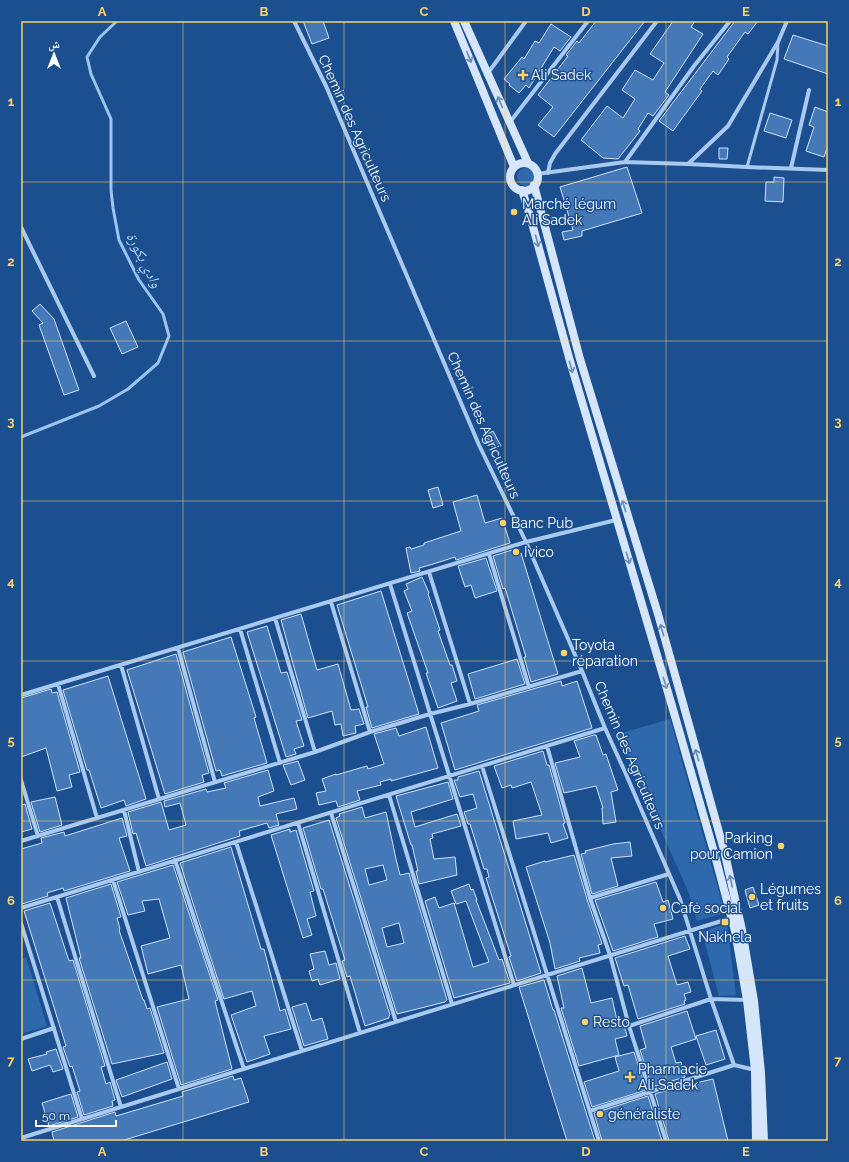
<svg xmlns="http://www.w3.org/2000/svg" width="849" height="1162" viewBox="0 0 849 1162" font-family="Raleway,'Noto Naskh Arabic',sans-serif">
<rect width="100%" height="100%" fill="#1b4f8f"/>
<!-- green -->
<path fill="#2e69ad" d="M517 177a9 9 0 1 1 18 0a9 9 0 1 1-18 0Z
M670,719l55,194 -28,8 -9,-30 -70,-157z
M727,923l9,72 -17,1 -17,-64z
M26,957l21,69 -26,8v-75z"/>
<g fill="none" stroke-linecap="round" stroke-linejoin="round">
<!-- stream -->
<path stroke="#9cc4f0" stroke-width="3" d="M21,437l78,-31 29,-17 30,-26 11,-27 -6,-22 -24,-34 -20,-40 -6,-32 -2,-18v-71l-20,-45 -4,-17 13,-20 17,-16"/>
</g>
<!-- building -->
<path fill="#4478b7" stroke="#cfe3fa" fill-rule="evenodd" d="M303,21h20l6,17 -17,6z
M596,21h49l-91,116 -16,-12 15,-18 -15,-12 30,-39 -2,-1 11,-14 2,2z
M673,21h22l-4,6 12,7 -38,58 4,3 -16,21 -5,-3 -10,16 2,2 -22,28 -15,-1 -22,-18 26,-34 16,12 12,-19 -13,-9 13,-20 18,10 11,-17 -14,-9z
M735,21h23l-10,13 -3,-2 -18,25 2,2 -11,16 -5,-4 -13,18 2,2 -29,40 -14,-10z
M551,24l20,13 -11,14 -6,-4 -25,41 -3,-3 -7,8 -10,-8 1,-1 -6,-5 18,-22 2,2 11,-18 4,2z
M793,35l35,11v28l-44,-15z
M815,107l13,5v34l-4,11 -18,-6 8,-24 -5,-2z
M770,113l22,7 -6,18 -22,-7z
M719,148h9l-1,11h-8z
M627,167l15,46 -60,18v5l-18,4 -2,-8 11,-2 -13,-43z
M774,177l10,1 -1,24 -18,-1 1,-19h8z
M40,304l14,15 25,71 -15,5 -25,-70 4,-2 -11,-12z
M126,321l12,26 -16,7 -12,-26z
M493,431l8,15 -7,4 -8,-15z
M438,487l5,18 -10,3 -5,-18z
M477,495l8,28 17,-5 8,25 -54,17 -1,-3 -25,8 -11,3 1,3 -9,2 -5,-25 4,-1 1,2 13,-4v-2l37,-12 -8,-29z
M512,550l2,5 7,-2 37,121 -27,8 -7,-25h2l-21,-69 -2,1 -10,-33z
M486,558l11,33 -22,7 -4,-13 -6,2 -7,-21z
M422,577l7,16 -1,1 12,36 -2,1 12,34h2l5,16 -6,2 6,18 -19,7 -12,-35h2l-21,-60 5,-2 -8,-20 4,-2 -2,-5z
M381,591l38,123 -47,14 -6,-21h2l-31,-102z
M301,614l16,56 21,-6 13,46 8,-1 5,15 -9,2 1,7 -13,3 -2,-12 -6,1 -3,-14 -24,7 -27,-98z
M267,626l14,47 6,-1 15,48 -6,1 8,25 -10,3 2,5 -10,3 -39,-125z
M231,637l25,80 -2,1 13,45 -45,13 -2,-6 -4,1 -33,-119z
M176,654l33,119 -7,2 2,7 -39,12 -38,-124z
M517,659l8,25 -50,15 -7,-25z
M108,676l38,123 -20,7 -2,-6 -23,8 -12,-38h-2l-24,-80z
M561,681l1,5 15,-5 15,47 -137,42 -14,-47 38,-12 -2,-6z
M51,689l1,4 5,-1 23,80 -11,3 3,12 -15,4 -11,-43 -25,9v-59z
M426,727l12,41 -47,13v-2l-11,3 1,3 -24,6 3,9 -22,7 -2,-6 -17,4 -3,-12 10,-2 -4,-12 14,-5v1l31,-9 1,3 16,-5 -10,-30 22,-6 3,8z
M594,735h2l7,20 3,-1 12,36 -7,2 5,30 -13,2 -1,-16h1l-7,-22 -32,7 -9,-30 25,-6 -6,-16z
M543,751l4,14h2l16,58 -2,1 5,14 -17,5 -3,-10 -32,6 -3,-18 29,-6 -11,-33 -19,6 -1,-3 -9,3 -8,-22z
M298,761l7,19 -14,5 -8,-20z
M268,770l6,21 -16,6 2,9 34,-8 3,11 -21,5 3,11 -10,3 -2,-5 -28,8 1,5 -94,30 -10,-33 -3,1 -5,-22 33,-10 8,28 17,-5 -6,-22 -15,4 -1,-6 42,-12 1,3 19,-4 -2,-5z
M479,771l62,202 -24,8 -8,-24 2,-1 -25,-78 3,-1 -2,-8h-3l-14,-45h-2l-4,-12 13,-4 -4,-14 -13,3 -6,-17h4v-3z
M448,782l5,17 -42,13 4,15 42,-13 4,12 -29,8 1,4 -3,1 4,20 21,-2 2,18 -38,9 -3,-13h2l-6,-26h-1l-15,-49z
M55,797l7,28 -22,7 -9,-30z
M25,804l7,25 -11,3v-27z
M362,807l3,11 21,-6 10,47 4,16 9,-2 38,127 -2,2 -48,12 -61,-196 4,-2 -1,-2zM383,865l4,15 -18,5 -4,-16zM399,923l5,20 -17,4 -5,-19z
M122,818l5,18 -8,2 11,33 -66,20 -1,-3 -16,5 1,3 -26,8 -1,-4v-51l21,-6 -1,-5 23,-6 1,4z
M329,820l61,195 -1,1v2l-24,8 -15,-50 -3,1 -5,-16 3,-1 -22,-71h-2l-18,-61z
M290,829v3l6,-2 18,61 -4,1 6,24 -9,3 5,16 -9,3 -32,-103z
M630,842l2,14 -21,2 7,28 -26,8 -11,-40 5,-1 -1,-2 28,-7z
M231,847l30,102h3l16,62 5,-2 6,20 -27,7 6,18 -23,8 -16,-47 25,-9 -4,-15 -28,8 -44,-136z
M574,855l13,44 15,45 -4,1 2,8 -21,5 1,3 -25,8 -5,-26 -24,-76 19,-6v1z
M173,865l45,135 -3,1 17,68 -51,16 -24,-78 32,-8 -8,-34 -33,9 -7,-28 29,-8 -11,-39 -17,2 3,10 -17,4 -11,-33z
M656,882l7,20 5,-2 5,19 -19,5 4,13 -45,14 -18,-51z
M111,884l10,33 -4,1 3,11 -1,1 24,70h1l3,9 3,-1 14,45 -52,11 -33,-106h2l-15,-60z
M469,884l2,6 2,-1 4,11h-1l23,60 3,-1 8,24 -56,15 -29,-97 10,-4 4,11 15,-5 19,64 16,-5 -23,-61 -10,3 -5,-13z
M753,887l6,18 -9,3 -5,-18z
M50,903l19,58 4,-1 32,106 -4,1 5,17 4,-2 5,18 -3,1 1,5 -29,9 -7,-23 3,-1 -8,-25 -2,1 -7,-20 3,-1 -42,-135z
M685,936l5,13 -22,7 9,29 11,-3 3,10 -7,2 2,6 -2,1 1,3 -47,15 -10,-34 -4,1 -9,-28z
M325,951l4,14 7,-2 4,16 -20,6 -2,-6 -6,2 -3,-10 5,-2 -4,-15z
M582,968l9,35 21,-5 6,27 6,-1 3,12 -12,3 4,16 -40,11 -18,-58h3l-7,-32z
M544,980l9,30h1l41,131h-28l-48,-154z
M306,1003l6,18 10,-3 6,21 -24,7 -12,-39z
M687,1011l9,28 -25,8 5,16 5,-1 4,15 -33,10 -12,-37 6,-2 -6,-22z
M716,1030l9,29 -19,6 -10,-29z
M56,1049l7,20 -10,3 -3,-7 -18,6 -4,-12 19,-5 -1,-2z
M634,1052l12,38 -54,17 -8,-25 35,-11 -4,-14z
M167,1062l5,17 -50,18 -6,-17z
M233,1076l1,4 7,-2 8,24 -128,39h-67l-2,-9 63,-20 1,4 67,-20 -1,-4z
M713,1079l15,62h-59l-14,-47 32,-10v1z
M71,1094l7,23 -29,9 -7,-23z
M648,1096l14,45h-60l-8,-28z"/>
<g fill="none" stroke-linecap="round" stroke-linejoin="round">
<!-- service -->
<path stroke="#a9c9ee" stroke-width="3" d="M747,167l30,-107 1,-17"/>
<!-- minor -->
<path stroke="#a9c9ee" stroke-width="4" d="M294,21l32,65 153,359 47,97 56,129 23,57 20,44 55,127 31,100 23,66
M488,73l38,-52
M510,122l78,-101
M625,162l69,-96 36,-45
M688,164l40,-38 50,-84 9,-21
M791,168l18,-78
M548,173l2,-10 5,-9 102,-133
M537,174l88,-12 63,2 59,3 81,3
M21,227l73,149
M489,554l40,133
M429,572l41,132
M390,584l124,401
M331,602l39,130
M275,618l40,134
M240,629l40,134
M178,648l37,134
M121,665l38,134
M58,684l39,134
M21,695l505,-153 90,-22
M547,746l43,152 20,57 19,71 37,115
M482,766l117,375
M21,780l17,56
M389,795l63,209
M124,810l15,62
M331,813l65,209
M298,823l62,210
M21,841l294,-89 55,-20 60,-18 40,-10 112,-33
M236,842l66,209
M175,860l69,209
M113,880l66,209
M57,897l64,210
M590,898l79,-24
M21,908l584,-180
M21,923l61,196
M629,1026l82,-27 36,1
M21,1039l33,-11
M590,1111l144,-46 21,5
M21,1138l710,-220"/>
<!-- secondary -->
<path stroke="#d6e6fa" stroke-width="8" d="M454,21l60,146
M464,21l64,142
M510 177a14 14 0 1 1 28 0a14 14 0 1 1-28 0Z
M534,185l46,174 78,255 66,236 18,80 12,71 7,72 3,68
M522,190l8,26 40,145 102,345 42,146 21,79 12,69 8,70 1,71"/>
</g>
<!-- one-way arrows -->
<defs><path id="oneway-shaft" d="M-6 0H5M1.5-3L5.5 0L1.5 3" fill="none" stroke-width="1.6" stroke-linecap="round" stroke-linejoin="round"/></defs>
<g stroke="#668bba">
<use href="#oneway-shaft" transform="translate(469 57) rotate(68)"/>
<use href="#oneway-shaft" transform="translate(500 102) rotate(-113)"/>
<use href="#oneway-shaft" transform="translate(537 241) rotate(76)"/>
<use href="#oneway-shaft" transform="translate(571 367) rotate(74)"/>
<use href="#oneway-shaft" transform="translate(624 506) rotate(-107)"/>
<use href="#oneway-shaft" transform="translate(628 558) rotate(73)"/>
<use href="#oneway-shaft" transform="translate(662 630) rotate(-106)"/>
<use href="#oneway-shaft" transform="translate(665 683) rotate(73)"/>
<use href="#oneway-shaft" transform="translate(697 755) rotate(-106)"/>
<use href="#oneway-shaft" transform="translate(731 881) rotate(-102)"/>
</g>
<!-- grid -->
<path fill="none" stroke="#ffd166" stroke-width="1" stroke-opacity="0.55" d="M183,21v1120M344,21v1120M505,21v1120M666,21v1120M21,182h807M21,341h807M21,501h807M21,661h807M21,821h807M21,980h807"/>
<!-- markers -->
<g fill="#ffd166" stroke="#1b4f8f" stroke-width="1.5">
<path d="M521 69h4v4h4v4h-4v4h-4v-4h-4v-4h4z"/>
<circle cx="514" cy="212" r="4"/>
<circle cx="503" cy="523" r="4"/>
<circle cx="516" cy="552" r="4"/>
<circle cx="564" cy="653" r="4"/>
<circle cx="781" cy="846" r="4"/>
<circle cx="752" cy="897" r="4"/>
<circle cx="663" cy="908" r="4"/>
<rect x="721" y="918" width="8" height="8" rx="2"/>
<circle cx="585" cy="1022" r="4"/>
<path d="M628 1071h4v4h4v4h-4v4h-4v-4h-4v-4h4z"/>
<circle cx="600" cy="1114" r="4"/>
</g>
<g text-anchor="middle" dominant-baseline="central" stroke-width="3" stroke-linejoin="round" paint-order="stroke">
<!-- poi labels -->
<g font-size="14" fill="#fff" stroke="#1b4f8f" text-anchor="start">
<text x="531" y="75">Ali Sadek</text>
<text x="522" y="204">Marché légum<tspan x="522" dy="16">Ali Sadek</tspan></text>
<text x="511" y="523">Banc Pub</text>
<text x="524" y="552">Ivico</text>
<text x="572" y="645">Toyota<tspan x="572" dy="16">réparation</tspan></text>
<text x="773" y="838" text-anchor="end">Parking<tspan x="773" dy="16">pour Camion</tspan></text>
<text x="760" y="889">Légumes<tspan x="760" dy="16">et fruits</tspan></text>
<text x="671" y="908">Café social</text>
<text x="725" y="937" text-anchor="middle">Nakhela</text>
<text x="593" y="1022">Resto</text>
<text x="638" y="1069">Pharmacie<tspan x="638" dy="16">Ali Sadek</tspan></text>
<text x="608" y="1114">généraliste</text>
</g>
<!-- street labels -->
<g font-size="14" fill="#fff" stroke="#1b4f8f">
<text transform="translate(355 128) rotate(66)">Chemin des Agriculteurs</text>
<text transform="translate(484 425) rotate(66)">Chemin des Agriculteurs</text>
<text transform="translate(630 755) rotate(67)">Chemin des Agriculteurs</text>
</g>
<!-- water labels -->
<g font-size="15" font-style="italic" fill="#b5d3f5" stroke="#1b4f8f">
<text transform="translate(144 260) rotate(63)">وادي بكورة</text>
</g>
</g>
<!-- border -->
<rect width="849" height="1162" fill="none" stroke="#1b4f8f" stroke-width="44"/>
<!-- north arrow -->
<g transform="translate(54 54)" stroke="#1b4f8f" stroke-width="3" paint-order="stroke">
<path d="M0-3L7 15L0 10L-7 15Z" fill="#ffffff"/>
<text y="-6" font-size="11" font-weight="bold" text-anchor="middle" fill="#ffffff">ش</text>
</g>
<!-- scale -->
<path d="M36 1120v6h80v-6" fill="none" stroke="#ffffff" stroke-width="2"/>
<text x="42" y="1120" font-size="12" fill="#ffffff" stroke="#1b4f8f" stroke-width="3" paint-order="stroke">50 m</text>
<rect x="22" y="22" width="805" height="1118" fill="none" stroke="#ffd166" stroke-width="1.5"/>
<g font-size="13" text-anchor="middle" font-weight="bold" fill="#ffd166">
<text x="102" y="16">A</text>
<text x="264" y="16">B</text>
<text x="424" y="16">C</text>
<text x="586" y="16">D</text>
<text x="746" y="16">E</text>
<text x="11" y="106">1</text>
<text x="838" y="106">1</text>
<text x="11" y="266">2</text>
<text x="838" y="266">2</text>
<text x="11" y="426">3</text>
<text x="838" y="426">3</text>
<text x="11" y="586">4</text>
<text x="838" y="586">4</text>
<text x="11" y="745">5</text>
<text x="838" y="745">5</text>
<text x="11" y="905">6</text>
<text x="838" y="905">6</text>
<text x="11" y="1065">7</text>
<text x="838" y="1065">7</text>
<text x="102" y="1156">A</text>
<text x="264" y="1156">B</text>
<text x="424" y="1156">C</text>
<text x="586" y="1156">D</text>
<text x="746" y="1156">E</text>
</g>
</svg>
